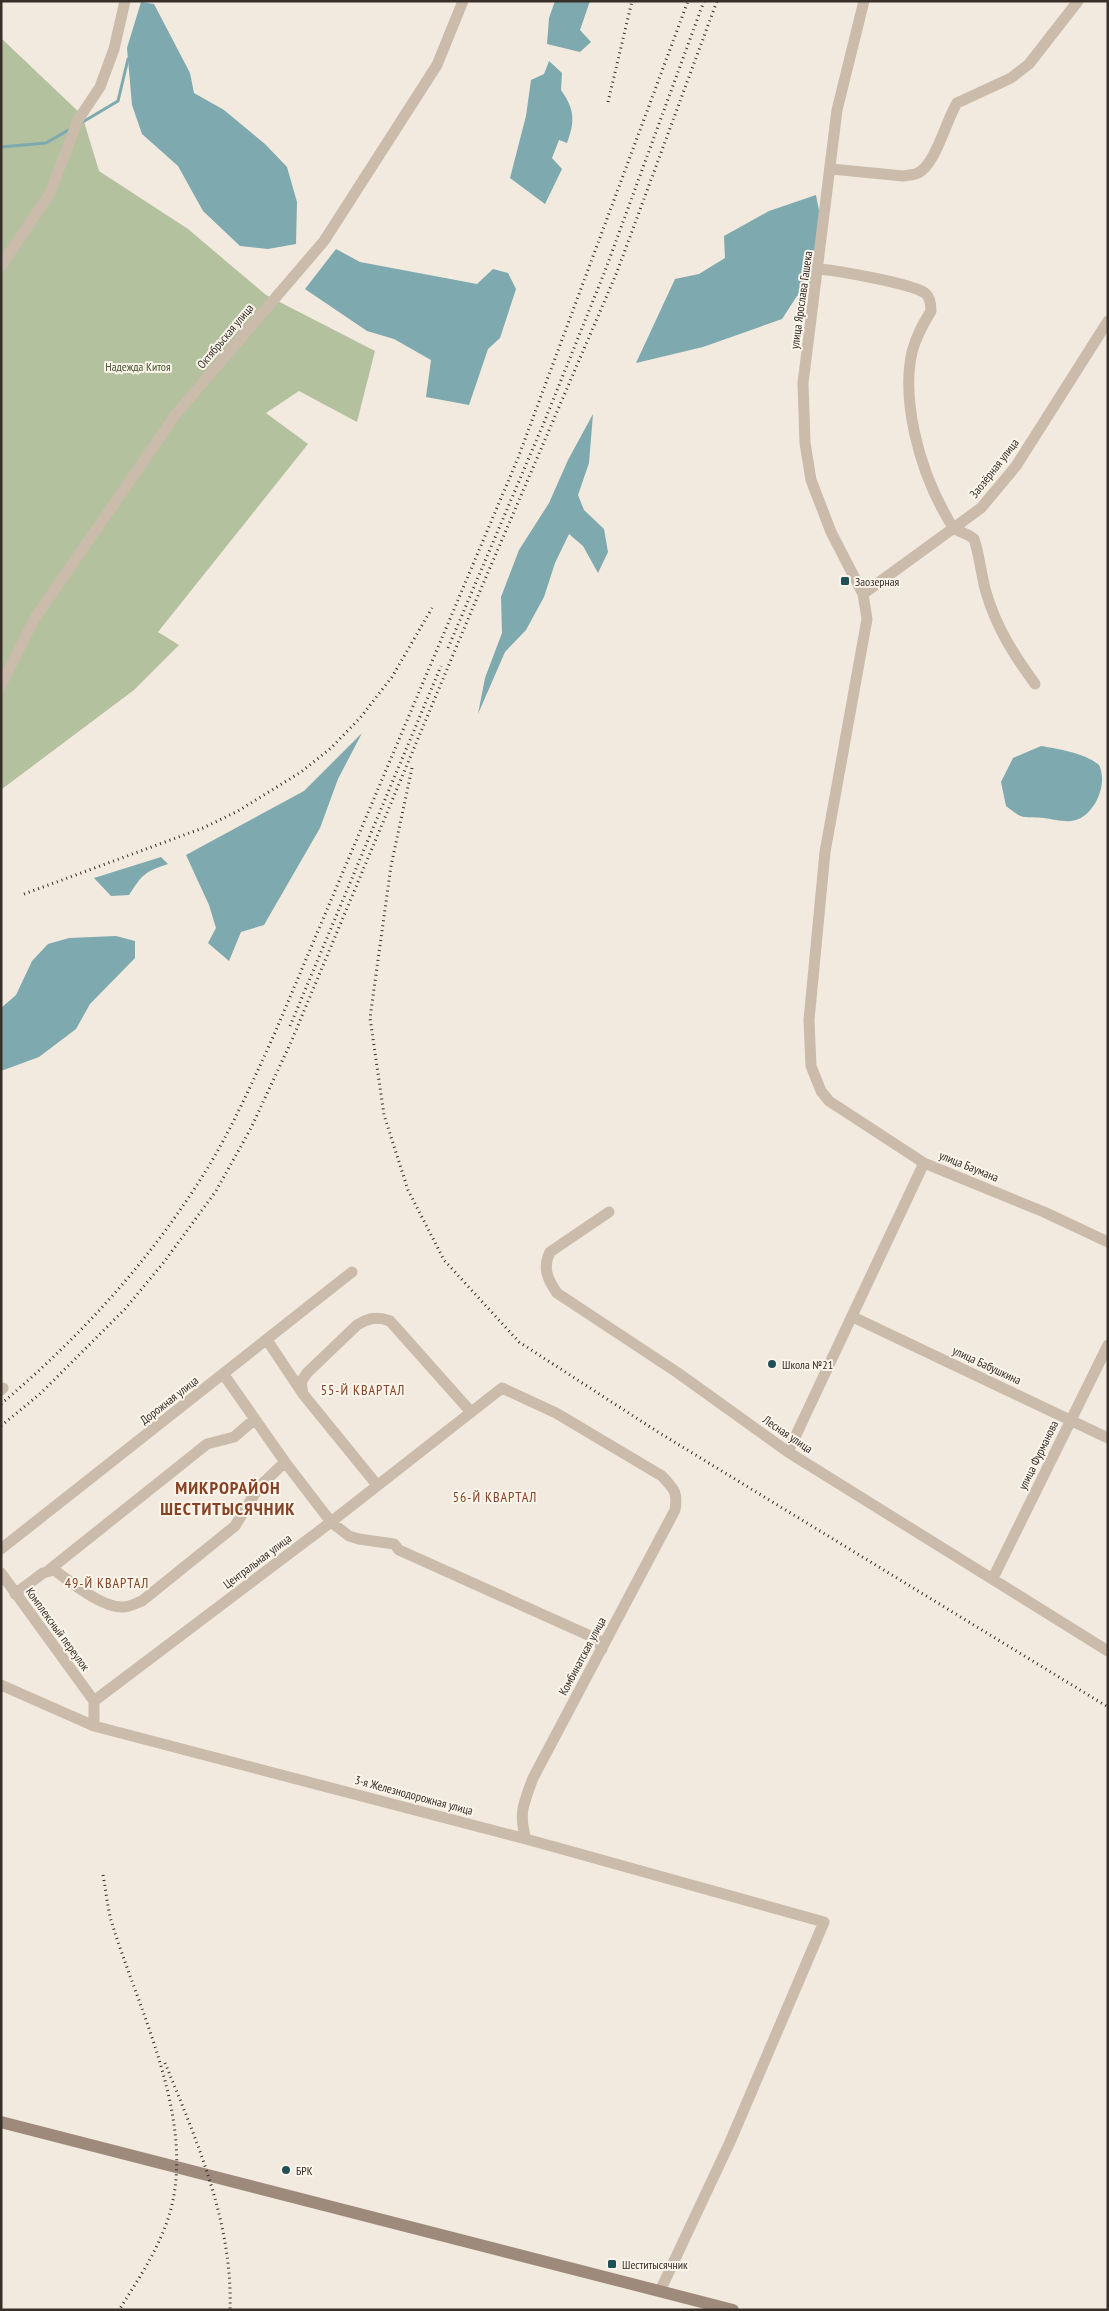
<svg xmlns="http://www.w3.org/2000/svg" width="1109" height="2311" viewBox="0 0 1109 2311" font-family="'PT Sans Narrow',sans-serif">
<rect width="100%" height="100%" fill="#f2eade"/>
<!-- green -->
<path fill="#b3c19e" d="M1,38l81,77 17,56 89,58 78,66 109,56 -18,71 -58,-31 -33,22 42,31 -150,188 21,13 -45,45 -132,99z"/>
<!-- water -->
<path fill="#7da9af" d="M555,1h35l-10,29 11,12 -11,10 -33,-8 2,-26z
M141,2l13,2 36,69 4,20 30,17 41,34 22,23 10,35 -1,42 -28,5 -28,-3 -37,-35 -25,-45 -36,-32 -10,-29 -5,-57z
M549,61l13,12 -1,17c14,20 14,31 6,53l-8,-3 -7,18 10,11 -17,35 -35,-26 16,-62 5,-36 13,-6z
M816,195l5,26 -9,64 -15,11 -15,23 -79,28 -67,16 39,-84 24,-5 26,-16 -1,-22 45,-25z
M336,249l24,13 117,22 16,-15 15,4 8,16 -16,49 -12,11 -19,56 -43,-8 5,-37 -37,-21 -27,-8 -62,-42z
M593,414l-4,49 -11,32 6,15 20,19 4,23 -10,21 -15,-27 -14,-12 -14,29 -11,34 -18,33 -21,22 -27,62 7,-36 17,-45 -1,-36 18,-47 30,-47 19,-43z
M362,733l-24,46 -18,49 -56,97 -23,7 -12,29 -21,-18 8,-15 -7,-23 -23,-50 118,-64z
M1041,746c18,3 44,7 58,19 10,20 -6,54 -28,56 -8,1 -19,-2 -27,-3 -23,-2 -19,3 -38,-12l-5,-24 12,-24z
M161,857l7,7c-24,8 -25,10 -39,31l-18,1 -17,-18z
M116,936l19,5v17l-45,46 -14,25 -37,28 -38,14v-63l15,-13 16,-34 16,-17 21,-6z"/>
<g fill="none" stroke-linecap="round" stroke-linejoin="round">
<!-- stream -->
<path stroke="#7da9af" stroke-width="3" d="M81,123l37,-22 10,-42
M1,147l45,-4 26,-15"/>
<!-- street -->
<path stroke="#cabbaa" stroke-width="11" d="M864,1l-27,109 -34,273 2,60 6,37 20,52 32,62 4,25 -42,233 -16,168 2,46 10,25 8,10 95,62 120,49 64,30
M831,169l72,7c5,-1 11,-1 15,-3 18,-9 28,-53 39,-70l54,-25 18,-14 49,-63
M1,266l49,-73 28,-73 22,-33 14,-38 11,-48
M819,269c20,2 91,14 106,24 5,4 6,12 6,18 -8,13 -15,25 -19,41 -11,49 8,117 32,160 3,5 6,12 10,16 6,5 14,5 20,11 6,18 7,36 12,53 10,35 28,63 49,92
M863,594l118,-86 35,-42 92,-145
M1,685l34,-67 141,-204 148,-173 113,-176 26,-64
M609,1212l-59,40c-8,16 -2,28 7,41l121,80 110,79 320,199
M853,1317l255,121
M267,1340l36,54 74,91
M224,1375l61,87 46,60 18,14 10,3 35,5 5,6 198,89 5,10
M1,1390l2,-2
M303,1394l-2,-12 6,-9 50,-48c12,-7 20,-9 33,-4l81,91
M788,1452l136,-289
M1,1549l351,-277
M49,1570l158,-126 27,-7 21,-18
M1,1573l93,128
M993,1578l115,-233
M15,1594l28,-21 11,-3c17,12 48,38 69,37 7,0 13,-4 19,-6l93,-75 24,-39 26,-25
M1,1685l93,41 432,113 298,83 -94,220 -70,149
M94,1726v-25l237,-179 171,-134 54,25 106,63c12,13 16,16 13,34l-142,268c-9,25 -15,35 -7,61"/>
<!-- secondary -->
<path stroke="#9e8a7b" stroke-width="12" d="M1,2122l732,188"/>
<!-- rail -->
<path stroke="#382f29" stroke-width="3" stroke-dasharray="1 4" stroke-linecap="butt" d="M608,102l24,-101
M448,648l97,-228 60,-149 99,-270
M412,768l-21,98 -21,152 14,97 24,75 36,70 75,82 139,90 450,275
M24,894l179,-66 35,-17 63,-39 30,-24 29,-30 32,-41 40,-69
M290,1026l151,-360
M1,1404c78,-66 146,-140 201,-227 28,-44 50,-94 72,-142l244,-577 170,-457
M1,1426l40,-33 84,-84 39,-47 52,-71 35,-63 40,-86 180,-430 146,-340 100,-271
M103,1875c3,15 4,30 8,45 27,90 87,201 58,296 -11,34 -31,64 -50,94
M165,2063c32,78 68,161 65,247"/>
</g>
<!-- markers -->
<g fill="#205158" stroke="#faf4ea" stroke-width="2">
<rect x="840" y="576" width="10" height="10" rx="2.5"/>
<circle cx="772" cy="1364" r="5"/>
<circle cx="286" cy="2170" r="5"/>
<rect x="607" y="2259" width="10" height="10" rx="2.5"/>
</g>
<g text-anchor="middle" dominant-baseline="central" stroke-width="4" stroke-linejoin="round" paint-order="stroke">
<!-- street labels -->
<g font-size="12" fill="#382f29" stroke="#faf4ea">
<text transform="translate(801 300) rotate(-82)">улица Ярослава Гашека</text>
<text transform="translate(225 336) rotate(-50)">Октябрьская улица</text>
<text transform="translate(994 468) rotate(-52)">Заозёрная улица</text>
<text transform="translate(969 1166) rotate(22)">улица Баумана</text>
<text transform="translate(987 1365) rotate(25)">улица Бабушкина</text>
<text transform="translate(169 1400) rotate(-38)">Дорожная улица</text>
<text transform="translate(788 1434) rotate(34)">Лесная улица</text>
<text transform="translate(1038 1455) rotate(-64)">улица Фурманова</text>
<text transform="translate(257 1561) rotate(-37)">Центральная улица</text>
<text transform="translate(58 1629) rotate(54)">Комплексный переулок</text>
<text transform="translate(582 1656) rotate(-62)">Комбинатская улица</text>
<text transform="translate(414 1795) rotate(15)">3-я Железнодорожная улица</text>
</g>
<!-- park labels -->
<g font-size="12" fill="#44552e" stroke="#faf4ea">
<text x="138" y="366">Надежда Китоя</text>
</g>
<!-- poi labels -->
<g font-size="12" fill="#382f29" stroke="#faf4ea" text-anchor="start">
<text x="855" y="581">Заозерная</text>
<text x="782" y="1364">Школа №21</text>
<text x="296" y="2170">БРК</text>
<text x="622" y="2264">Шеститысячник</text>
</g>
<!-- neighbourhood labels -->
<g font-size="14" letter-spacing="1" fill="#854224" stroke="#faf4ea">
<text x="363" y="1390">55-Й КВАРТАЛ</text>
<text x="495" y="1497">56-Й КВАРТАЛ</text>
<text x="107" y="1583">49-Й КВАРТАЛ</text>
</g>
<!-- district labels -->
<g font-size="18" font-weight="bold" letter-spacing="1" fill="#854224" stroke="#faf4ea">
<text x="228" y="1487">МИКРОРАЙОН<tspan x="228" dy="21">ШЕСТИТЫСЯЧНИК</tspan></text>
</g>
</g>
<!-- border -->
<rect width="1109" height="2311" fill="none" stroke="#382f29" stroke-width="5"/>
</svg>
